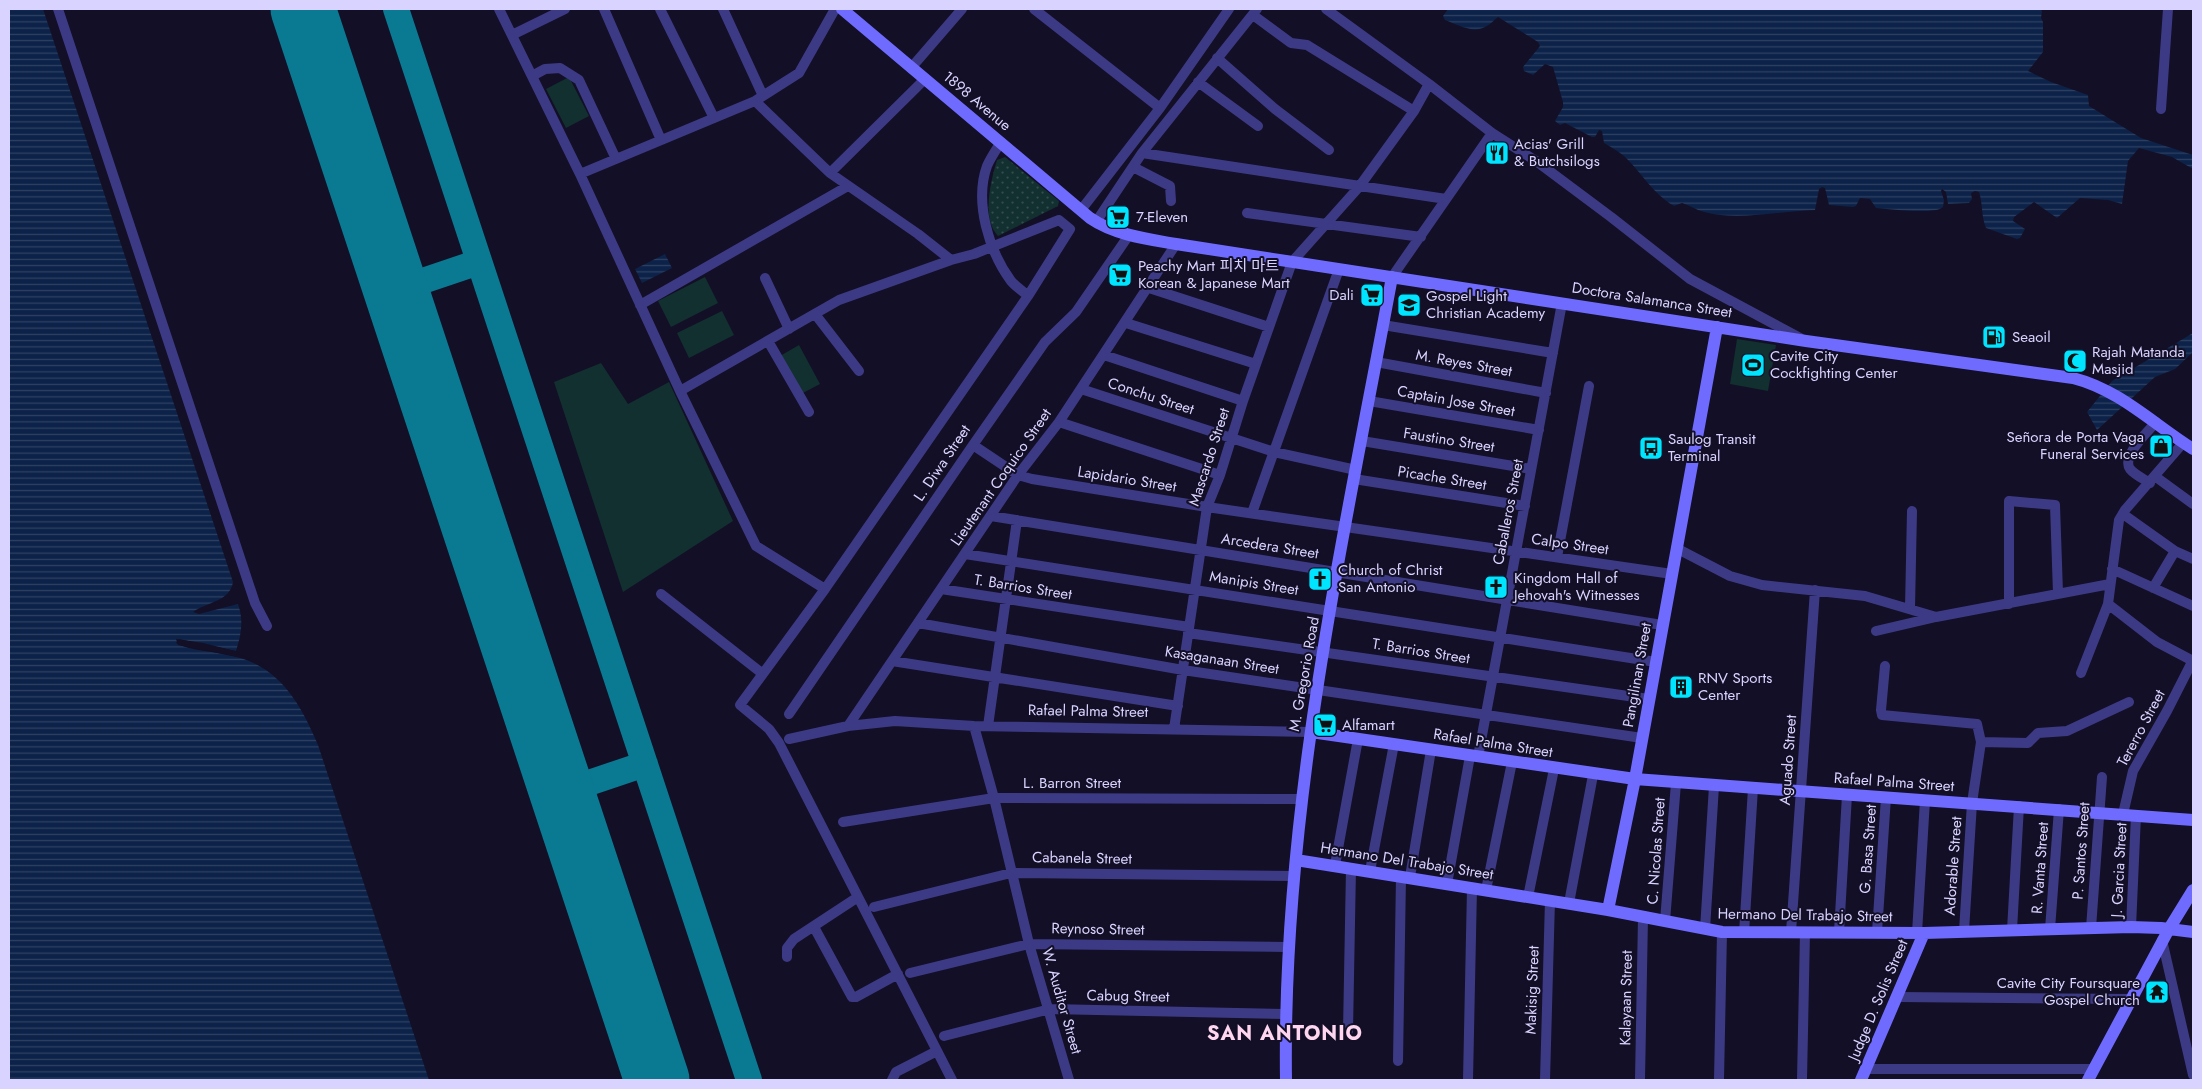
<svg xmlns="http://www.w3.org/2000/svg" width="2202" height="1089" viewBox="0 0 2202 1089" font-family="Jost,'Noto Sans KR',sans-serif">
<defs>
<pattern id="park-dots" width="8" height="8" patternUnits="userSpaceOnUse" patternTransform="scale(1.25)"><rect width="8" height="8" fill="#12302f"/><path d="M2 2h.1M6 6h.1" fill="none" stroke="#344d4e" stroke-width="1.8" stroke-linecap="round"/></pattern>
<pattern id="water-rules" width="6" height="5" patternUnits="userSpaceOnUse" patternTransform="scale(1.25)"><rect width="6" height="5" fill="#0c2248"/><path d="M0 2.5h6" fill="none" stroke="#2f4163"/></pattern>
</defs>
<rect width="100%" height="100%" fill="#130f26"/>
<!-- green -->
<path fill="#12302f" d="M569,77l20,39 -23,12 -20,-39z
M705,277l13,26 -47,24 -13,-26z
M722,311l12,24 -45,23 -12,-25z
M1737,339l39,6 -8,46 -38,-7z
M799,345l21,39 -19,10 -21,-38z
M601,363l27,41 41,-22 64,139 -110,71 -69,-210z"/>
<!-- park -->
<path fill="url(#park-dots)" d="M1005,157l54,44 -1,5 -60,30c-17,-17 -7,-56 -1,-76z"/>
<!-- water -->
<path fill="url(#water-rules)" d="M9,9h34l190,573c-3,20 -27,20 -40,30l6,2 39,-10c6,17 3,31 -2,47l-57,-12 -3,4c14,8 36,8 52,12 50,9 72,47 90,90l111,335h-420z
M1448,9h592l2,2 -1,7 2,4v30l-15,19 23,11 37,13 1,11 52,32 52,17v14l-21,-12 -33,-9 -11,13 -6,43 -14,-4 -28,-2 -23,20 -23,-16 -20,15 -1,4 12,8 -5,9 -3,1 -31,-11c-5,-12 -3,-24 -7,-36l-4,-1 -4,2 1,6 -3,4 -21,1 -2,-12 -4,-3 -1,2 3,9 -1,7c-8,8 -54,2 -67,1l-6,-9 -10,-1 -4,8 -3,1 -24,-2 -4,-17 -3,-1 -3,2 -4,21c-35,1 -77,11 -111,2 -8,-2 -15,-7 -22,-9l-8,3c-22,-13 -32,-33 -50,-50 -6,-5 -13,-9 -20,-13l-2,-12 -3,-1 -4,7h-3l-27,-14 -5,2 -5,-4 8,-14v-5l-10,-35 -8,-3 -12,11 -9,-4 -1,-4 17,-21 -2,-4 -40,-25c-4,3 -8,8 -13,10 -12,7 -29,-3 -40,-7l-2,-4z
M665,254l7,14 -30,15 -7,-14z
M2193,333v19l-18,17 -20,8 -58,53 -10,-18 25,-31z"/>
<!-- pier -->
<path fill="#130f26" d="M176,639l27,4 36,9 -3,2 22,7 7,4 2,4 -20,-10 -69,-14z"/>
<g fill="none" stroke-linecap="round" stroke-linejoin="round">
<!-- taxiway -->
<path stroke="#0a7a92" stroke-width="26" d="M396,9l353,1071
M396,290l83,-28
M562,792l83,-28"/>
<!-- runway -->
<path stroke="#0a7a92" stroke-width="65" d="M303,9l354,1071"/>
<!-- street -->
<path stroke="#3d3a85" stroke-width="10" d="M58,9l197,594 12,23
M499,9l81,165 100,217 76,155 69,43
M604,9l57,131
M660,9l54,109
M723,9l40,87
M1034,9l126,99
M1326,9l103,75 63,49 44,28 75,56 79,62 110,59
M1253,15l38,28 16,2 107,66
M512,35l53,-26
M1217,58l58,51 54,41
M911,68l51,-59
M532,76l13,-7 15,-1 19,12 37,79
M1198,82l60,44
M755,101l75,72 88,61 33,26
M2161,109l7,-100
M1001,142c-5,8 -10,15 -14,24 -13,36 2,85 24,115 5,6 12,10 17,15
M1142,153l304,46
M1133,167l37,19 1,15
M830,173l95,-94
M580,174l175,-73 44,-28 36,-64
M1081,210l79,-102 69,-99
M1247,213l174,24
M1096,222l46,-69 115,-144
M1392,277l100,-144
M765,278l24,51
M1149,288l120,39
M640,305l208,-119
M815,314l44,57
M1126,323l130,41
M1383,325l170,28
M768,341l41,71
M1104,355l139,46
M1376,362l170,31
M1081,389l193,63 82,18
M680,391l159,-91 112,-40 23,-6 85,-34 11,9 -42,67 -203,293 -85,116 29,24 10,14 173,337
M1369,401l170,29
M1059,422l161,53
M1362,441l169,28
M973,445l45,30 14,4 175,28 465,67
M2156,477l37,27
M1354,479l171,27
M2150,483c-6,-4 -15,-8 -20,-14 -9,-13 18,-37 26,-47
M1252,513l87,-244
M2123,514l52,37 18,8
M991,516l671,109
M1676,548l54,28 32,9 103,11 71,21
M965,554l691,108
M1557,557l32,-171
M2112,569l81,37
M2153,588l22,-37
M941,589l248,38
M661,594l102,80
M2009,604v-103l46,4 3,88
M2108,604l49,38 36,19
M1910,608l2,-97
M918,623l265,47 459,68
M1876,631l60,-14 174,-33
M1188,633c154,21 307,45 461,66
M892,661l286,45
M1885,666l-4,44 1,5 95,9 4,18
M2081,673l27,-69 11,-84 6,-10 58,-67
M789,714l184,-269 72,-103 31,-30 53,-77
M848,726l170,-251 41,-53 117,-178
M974,726l20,72 35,146 40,136
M988,726l29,-206
M1174,729l33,-222 13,-32 23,-74 49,-139 67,-75 55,-76 15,-27
M789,739l59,-13 47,-5 79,5 337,6
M1478,757l84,-454
M2123,814l10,-43 34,-60 26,-51
M843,822l151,-24 308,1
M1335,865l23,-126
M1370,871l24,-127
M1410,877l21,-127
M1447,884l23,-128
M1486,890l26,-128
M1528,897l26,-128
M1569,903l24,-128
M874,907l137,-34 283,3
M1665,921l11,-138
M814,927l38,70h4l42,-23
M2131,927l5,-112
M2091,928l11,-151
M1705,929l9,-143
M2050,929l9,-120
M2012,930l7,-124
M1964,931l8,-128 9,-61 47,1 10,-10 29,-2 62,-29
M1791,932l24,-342
M1839,932l8,-137
M1877,932l9,-135
M1744,933l9,-145
M1917,933l8,-133
M2162,940l31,135
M787,957v-9l7,-9 64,-42
M910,973l119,-29 259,3
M1897,997l234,2
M1348,1031l3,-163
M944,1036l106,-27 235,5
M1398,1061l3,-185
M1866,1069h227
M892,1080l4,-8 41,-21
M1468,1080l4,-192
M1545,1080l5,-180
M1640,1080l3,-163
M1719,1080l3,-148
M1802,1080l3,-148"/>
<!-- secondary -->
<path stroke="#6f6bff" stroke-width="12" d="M842,9l248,209c25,17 57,21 86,26l630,97 267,37c47,12 80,46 120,71
M1311,732l324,47 558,41
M1296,860l312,50 114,22 202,1 207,-6 30,1 32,4
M1608,910l27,-131 82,-452
M1286,1080c-4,-271 57,-538 106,-803
M1861,1080l63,-147
M2088,1080l81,-151 24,-39"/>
</g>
<!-- icons -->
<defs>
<g id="restaurant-square" transform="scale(1.25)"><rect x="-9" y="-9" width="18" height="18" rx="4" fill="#00e5ff" stroke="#130f26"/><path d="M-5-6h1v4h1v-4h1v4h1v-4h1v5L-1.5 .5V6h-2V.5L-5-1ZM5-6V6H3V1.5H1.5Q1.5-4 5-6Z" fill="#111"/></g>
<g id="supermarket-square" transform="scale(1.25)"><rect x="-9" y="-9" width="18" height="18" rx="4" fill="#00e5ff" stroke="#130f26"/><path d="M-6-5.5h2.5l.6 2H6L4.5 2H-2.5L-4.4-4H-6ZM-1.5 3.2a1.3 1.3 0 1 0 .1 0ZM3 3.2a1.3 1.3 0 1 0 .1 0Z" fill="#111"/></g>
<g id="school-square" transform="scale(1.25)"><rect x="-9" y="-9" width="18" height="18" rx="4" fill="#00e5ff" stroke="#130f26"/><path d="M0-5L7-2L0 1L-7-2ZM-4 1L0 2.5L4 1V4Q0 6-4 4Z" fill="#111"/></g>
<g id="fuel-square" transform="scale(1.25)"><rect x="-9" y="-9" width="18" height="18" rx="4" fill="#00e5ff" stroke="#130f26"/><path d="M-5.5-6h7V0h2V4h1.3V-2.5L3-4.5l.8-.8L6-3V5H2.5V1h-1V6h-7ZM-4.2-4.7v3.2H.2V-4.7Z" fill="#111"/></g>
<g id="mosque-square" transform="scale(1.25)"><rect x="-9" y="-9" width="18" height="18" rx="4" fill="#00e5ff" stroke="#130f26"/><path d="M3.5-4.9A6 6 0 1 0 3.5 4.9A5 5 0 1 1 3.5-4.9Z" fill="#111"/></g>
<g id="stadium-square" transform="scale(1.25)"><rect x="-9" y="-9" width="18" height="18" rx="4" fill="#00e5ff" stroke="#130f26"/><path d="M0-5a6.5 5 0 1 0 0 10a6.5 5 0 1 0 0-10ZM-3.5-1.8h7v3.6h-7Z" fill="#111"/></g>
<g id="shop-square" transform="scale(1.25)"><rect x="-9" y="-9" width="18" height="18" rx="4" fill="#00e5ff" stroke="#130f26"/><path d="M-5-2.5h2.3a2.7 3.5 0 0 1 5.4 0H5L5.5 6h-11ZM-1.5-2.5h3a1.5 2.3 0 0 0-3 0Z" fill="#111"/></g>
<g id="bus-square" transform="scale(1.25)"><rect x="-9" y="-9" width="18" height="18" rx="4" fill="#00e5ff" stroke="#130f26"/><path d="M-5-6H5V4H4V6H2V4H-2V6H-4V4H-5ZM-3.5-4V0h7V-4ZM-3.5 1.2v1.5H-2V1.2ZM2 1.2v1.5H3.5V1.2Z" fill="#111"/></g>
<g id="church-square" transform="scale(1.25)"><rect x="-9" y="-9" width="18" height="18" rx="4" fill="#00e5ff" stroke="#130f26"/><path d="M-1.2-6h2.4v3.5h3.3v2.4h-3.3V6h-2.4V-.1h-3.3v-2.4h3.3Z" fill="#111"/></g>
<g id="building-square" transform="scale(1.25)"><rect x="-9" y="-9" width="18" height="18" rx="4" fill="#00e5ff" stroke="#130f26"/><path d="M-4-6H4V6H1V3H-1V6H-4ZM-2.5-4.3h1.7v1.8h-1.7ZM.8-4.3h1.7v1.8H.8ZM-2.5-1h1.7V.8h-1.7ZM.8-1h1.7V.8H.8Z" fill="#111"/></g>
<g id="temple-square" transform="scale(1.25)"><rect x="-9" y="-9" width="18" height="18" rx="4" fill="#00e5ff" stroke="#130f26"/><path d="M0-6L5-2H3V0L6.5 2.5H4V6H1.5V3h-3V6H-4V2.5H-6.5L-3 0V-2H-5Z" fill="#111"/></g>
</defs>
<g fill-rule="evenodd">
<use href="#restaurant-square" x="1497" y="153"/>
<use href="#supermarket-square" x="1118" y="217"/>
<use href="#supermarket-square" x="1120" y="275"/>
<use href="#supermarket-square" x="1372" y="295"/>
<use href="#school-square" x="1409" y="305"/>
<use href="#fuel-square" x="1994" y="337"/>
<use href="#mosque-square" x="2075" y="361"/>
<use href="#stadium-square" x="1753" y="365"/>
<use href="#shop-square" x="2161" y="446"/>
<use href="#bus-square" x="1651" y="448"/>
<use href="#church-square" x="1320" y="579"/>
<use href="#church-square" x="1496" y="587"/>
<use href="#building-square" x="1681" y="687"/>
<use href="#supermarket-square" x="1325" y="725"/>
<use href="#temple-square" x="2157" y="992"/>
</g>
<g text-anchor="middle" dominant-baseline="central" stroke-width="4" stroke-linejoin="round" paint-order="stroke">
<!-- street labels -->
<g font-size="15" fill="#d9d4ff" stroke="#130f26">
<text transform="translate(977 101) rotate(40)">1898 Avenue</text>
<text transform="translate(1652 300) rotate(9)">Doctora Salamanca Street</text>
<text transform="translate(1464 363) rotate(10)">M. Reyes Street</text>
<text transform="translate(1151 396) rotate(18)">Conchu Street</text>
<text transform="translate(1456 401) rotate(10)">Captain Jose Street</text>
<text transform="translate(1449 440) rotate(9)">Faustino Street</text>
<text transform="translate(1209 457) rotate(-72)">Mascardo Street</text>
<text transform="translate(942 463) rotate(-56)">L. Diwa Street</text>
<text transform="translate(1001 477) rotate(-55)">Lieutenant Coquico Street</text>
<text transform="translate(1442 478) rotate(9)">Picache Street</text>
<text transform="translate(1127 479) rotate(9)">Lapidario Street</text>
<text transform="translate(1508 512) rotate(-79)">Caballeros Street</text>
<text transform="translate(1570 544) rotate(8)">Calpo Street</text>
<text transform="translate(1270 546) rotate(9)">Arcedera Street</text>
<text transform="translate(1254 583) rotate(9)">Manipis Street</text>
<text transform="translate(1023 587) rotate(9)">T. Barrios Street</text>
<text transform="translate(1421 651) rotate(9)">T. Barrios Street</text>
<text transform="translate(1222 660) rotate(9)">Kasaganaan Street</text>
<text transform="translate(1304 674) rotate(-80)">M. Gregorio Road</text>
<text transform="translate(1637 675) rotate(-80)">Pangilinan Street</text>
<text transform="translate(1088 711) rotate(1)">Rafael Palma Street</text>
<text transform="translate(2141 728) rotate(-62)">Tererro Street</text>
<text transform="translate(1493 743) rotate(9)">Rafael Palma Street</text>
<text transform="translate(1788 760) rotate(-86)">Aguado Street</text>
<text transform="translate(1894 782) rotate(4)">Rafael Palma Street</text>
<text x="1072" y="783">L. Barron Street</text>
<text transform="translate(1868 849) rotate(-86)">G. Basa Street</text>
<text transform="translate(1656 851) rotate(-86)">C. Nicolas Street</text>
<text transform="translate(2081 851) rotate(-86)">P. Santos Street</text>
<text transform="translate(1082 858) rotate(1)">Cabanela Street</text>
<text transform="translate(1407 861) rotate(9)">Hermano Del Trabajo Street</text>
<text transform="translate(1953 866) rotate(-86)">Adorable Street</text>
<text transform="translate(2040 868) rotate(-86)">R. Vanta Street</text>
<text transform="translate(2119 870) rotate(-87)">J. Garcia Street</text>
<text transform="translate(1805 915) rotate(1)">Hermano Del Trabajo Street</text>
<text transform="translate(1098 929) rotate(1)">Reynoso Street</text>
<text transform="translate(1532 990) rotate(-88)">Makisig Street</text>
<text transform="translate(1128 996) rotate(1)">Cabug Street</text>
<text transform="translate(1626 998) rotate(-89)">Kalayaan Street</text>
<text transform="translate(1878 1000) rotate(-67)">Judge D. Solis Street</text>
<text transform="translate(1062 1001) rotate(74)">W. Auditor Street</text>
</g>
<!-- poi labels -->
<g font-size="15" fill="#d9d4ff" stroke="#130f26" text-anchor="start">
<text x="1514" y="144">Acias' Grill<tspan x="1514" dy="17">&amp; Butchsilogs</tspan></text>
<text x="1136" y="217">7-Eleven</text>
<text x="1138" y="266">Peachy Mart 피치 마트<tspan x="1138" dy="17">Korean &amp; Japanese Mart</tspan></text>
<text x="1354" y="295" text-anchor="end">Dali</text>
<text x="1426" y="296">Gospel Light<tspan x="1426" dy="17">Christian Academy</tspan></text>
<text x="2012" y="337">Seaoil</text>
<text x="2092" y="352">Rajah Matanda<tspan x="2092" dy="17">Masjid</tspan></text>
<text x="1770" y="356">Cavite City<tspan x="1770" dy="17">Cockfighting Center</tspan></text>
<text x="2144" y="437" text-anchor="end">Señora de Porta Vaga<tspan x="2144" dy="17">Funeral Services</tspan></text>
<text x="1668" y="439">Saulog Transit<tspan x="1668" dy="17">Terminal</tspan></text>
<text x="1338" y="570">Church of Christ<tspan x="1338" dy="17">San Antonio</tspan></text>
<text x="1514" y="578">Kingdom Hall of<tspan x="1514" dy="17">Jehovah's Witnesses</tspan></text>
<text x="1698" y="678">RNV Sports<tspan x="1698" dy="17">Center</tspan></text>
<text x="1342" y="725">Alfamart</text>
<text x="2140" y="983" text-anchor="end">Cavite City Foursquare<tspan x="2140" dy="17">Gospel Church</tspan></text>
</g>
<!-- district labels -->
<g font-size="20" font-weight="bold" letter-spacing="1" fill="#ffd6f0" stroke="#130f26">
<text x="1285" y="1033">SAN ANTONIO</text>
</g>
</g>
<!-- border -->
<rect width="2202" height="1089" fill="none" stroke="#d9d4ff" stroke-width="20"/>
</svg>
